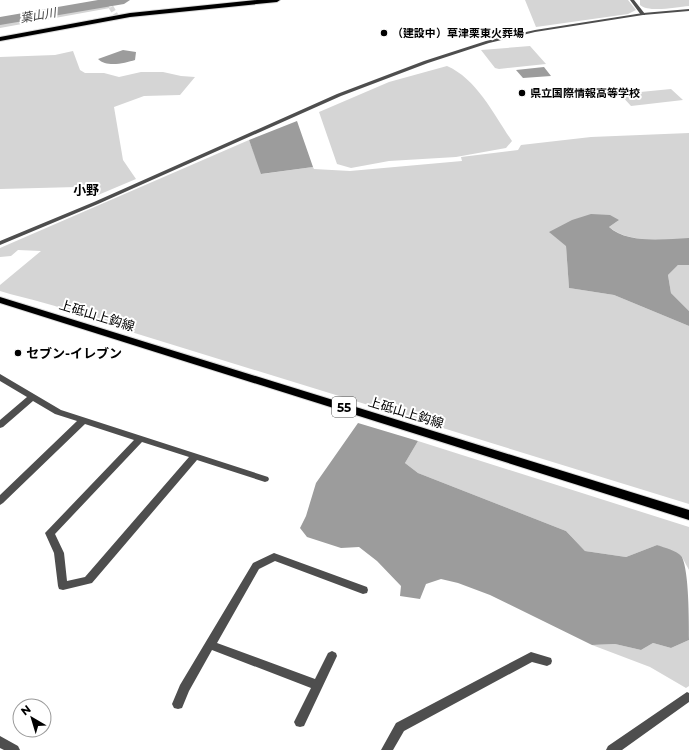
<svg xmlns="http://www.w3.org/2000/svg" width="689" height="750" viewBox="0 0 689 750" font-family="Montserrat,'Noto Sans JP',sans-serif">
<rect width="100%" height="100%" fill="#fff"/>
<!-- green -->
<path fill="#d5d5d5" d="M525,0h103l8,10 -8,4 -92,13z
M640,0h49v6c-12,1 -40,7 -49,-1z
M106,3l4,5 -110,20v-6z
M530,46l16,18 -47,5 -4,-1 -14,-18z
M73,51l7,19 5,3h19l15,4 22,-5h22l18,4 14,1 -15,18 -36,1 -30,11 9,53 13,19 -38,16 -21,-8 -77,2v-132l55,-2z
M447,66c30,13 47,49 65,75l-6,7 -50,9 -67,4 -38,7 -14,-4 -18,-52 70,-30z
M671,89l12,11 -52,6 -11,-12z
M689,133v106c-25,0 -60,5 -80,-12l10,-7 -53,26 3,42 45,7 75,31v178l-603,-186c-28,-14 -57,-18 -86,-27v-6l41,-34 -23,-1 -7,6 -11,1v-9l249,-108 13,34 51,-7 1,2 36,2 112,-10 -1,-4 57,-7 3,-5 70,-8z
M678,265h11v46l-18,-18 -3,-18z
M418,441l271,86v43l-7,-13 -25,-12 -31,12 -41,-6 -19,-20 -148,-58 -13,-10z
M689,640v46l-3,2 -36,-21 -58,-22 23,-1 26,6 12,-7 18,5z"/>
<!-- water -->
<path fill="#9c9c9c" d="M123,50l13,2 -1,8c-10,3 -28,8 -37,-1z
M544,67l7,9 -28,2 -7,-8z
M297,121l16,46 -52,7 -12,-34z
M591,214l19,1 9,5 -10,7c19,17 55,12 80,11v27h-11l-10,10 3,18 18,18v15l-75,-31 -45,-7 -3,-42 -17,-14 23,-12z
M358,423l60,18 -13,22 13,10 148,58 19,20 41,6 31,-12c8,3 19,5 25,12 7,15 7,63 7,83l-18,8 -18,-5 -12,7 -26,-6 -23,1 -102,-50 -32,-12 -17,-4 -15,5 -6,15 -20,-3 1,-10 -24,-25 -18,-14 -18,1 -34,-11 -7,-9 6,-12 10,-33z"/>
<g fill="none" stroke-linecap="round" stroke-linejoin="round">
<!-- river -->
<path fill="#9c9c9c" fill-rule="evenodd" d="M98,0h32l-6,4 -124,21v-8z"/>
<!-- minor-tunnel -->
<path stroke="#d9d9d9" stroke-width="5" stroke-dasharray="5 2.5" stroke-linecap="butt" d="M111,7l7,12"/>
<!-- primary casing -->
<g stroke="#dbdbdb" stroke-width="2">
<path id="primary" d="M0,297l689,213v10l-689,-217z"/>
</g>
<!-- motorway casing -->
<g stroke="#dbdbdb" stroke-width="2">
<path id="motorway" d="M257,0h23l-3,2 -147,15 -130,24v-4l130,-24z"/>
</g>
<!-- minor -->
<path fill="#4e4e4e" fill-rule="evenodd" d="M630,0h4l11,14v1h-4z
M0,374l61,36 207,67 1,2 -1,2 -3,1 -68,-22 -105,123 -29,7 -4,-1 -1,-3 -4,-33 -9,-20 89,-93 -49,-16 -82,79 -3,2v-10l77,-74 -22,-7 -22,-13 -30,26 -3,1v-8l27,-23 -27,-16zM142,442l47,15 -104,120 -18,4 -3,-28 -9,-19z
M274,553l93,34 1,3 -1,3 -4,1 -88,-33 -16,8 -42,74 98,36 13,-26 4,-2 4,2 1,3 -33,70 -4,1 -4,-1 -2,-4 17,-34 -99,-38 -23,41 -7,17 -4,1 -4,-1 -2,-4 8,-19 73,-122z
M531,652l20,6 1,3 -1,3 -4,2 -15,-4 -128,69 -11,19h-12l15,-27z
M687,692l2,1v9l-67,48h-16l2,-4z
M0,736l18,10 2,4h-16l-4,-2z"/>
<!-- tertiary -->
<path fill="#4e4e4e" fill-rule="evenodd" d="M689,9v2l-46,4 -108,17 -46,11 -61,20 -87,33 -243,108 -98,41v-4l94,-39 243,-108 87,-33 62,-20 49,-11 108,-17z"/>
<!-- primary -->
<use href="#primary" fill="#000" fill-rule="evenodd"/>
<!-- motorway -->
<use href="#motorway" fill="#000" fill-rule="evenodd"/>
</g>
<!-- markers -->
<g fill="#000" stroke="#fff" stroke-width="1.5">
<circle cx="384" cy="33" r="4"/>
<circle cx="522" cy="93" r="4"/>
<circle cx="18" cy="353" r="4"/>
</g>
<g text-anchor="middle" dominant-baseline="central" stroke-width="4" stroke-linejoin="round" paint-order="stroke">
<!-- far-poi labels -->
<g font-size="11" font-weight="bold" fill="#000" stroke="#fff" text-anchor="start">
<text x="392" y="33">（建設中）草津栗東火葬場</text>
<text x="530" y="93">県立国際情報高等学校</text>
</g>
<!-- far-water labels -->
<g font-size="12" font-style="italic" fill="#3d3d3d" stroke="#fff">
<text transform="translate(38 15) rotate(-10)">葉山川</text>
</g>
<!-- shield labels -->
<rect fill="#fff" stroke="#4c4c4c" stroke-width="1" x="332" y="397" width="24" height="20" rx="3"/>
<g font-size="12" font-weight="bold" fill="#000">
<text x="344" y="407">55</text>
</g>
<!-- far-quarter labels -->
<g font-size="13" font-weight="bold" fill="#000" stroke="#fff">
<text x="86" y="190">小野</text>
</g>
<!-- street labels -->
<g font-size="13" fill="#000" stroke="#fff">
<text transform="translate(97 315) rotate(17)">上砥山上鈎線</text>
<text transform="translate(406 412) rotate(17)">上砥山上鈎線</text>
</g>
<!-- poi labels -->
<g font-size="13" font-weight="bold" fill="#000" stroke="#fff" text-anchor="start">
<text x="26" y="353">セブン-イレブン</text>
</g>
</g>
<!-- north arrow -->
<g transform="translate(32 718) rotate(322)"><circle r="19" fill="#ffffff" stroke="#999999"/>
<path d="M0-3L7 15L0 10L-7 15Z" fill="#000000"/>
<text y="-6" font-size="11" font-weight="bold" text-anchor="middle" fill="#000000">N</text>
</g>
</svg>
